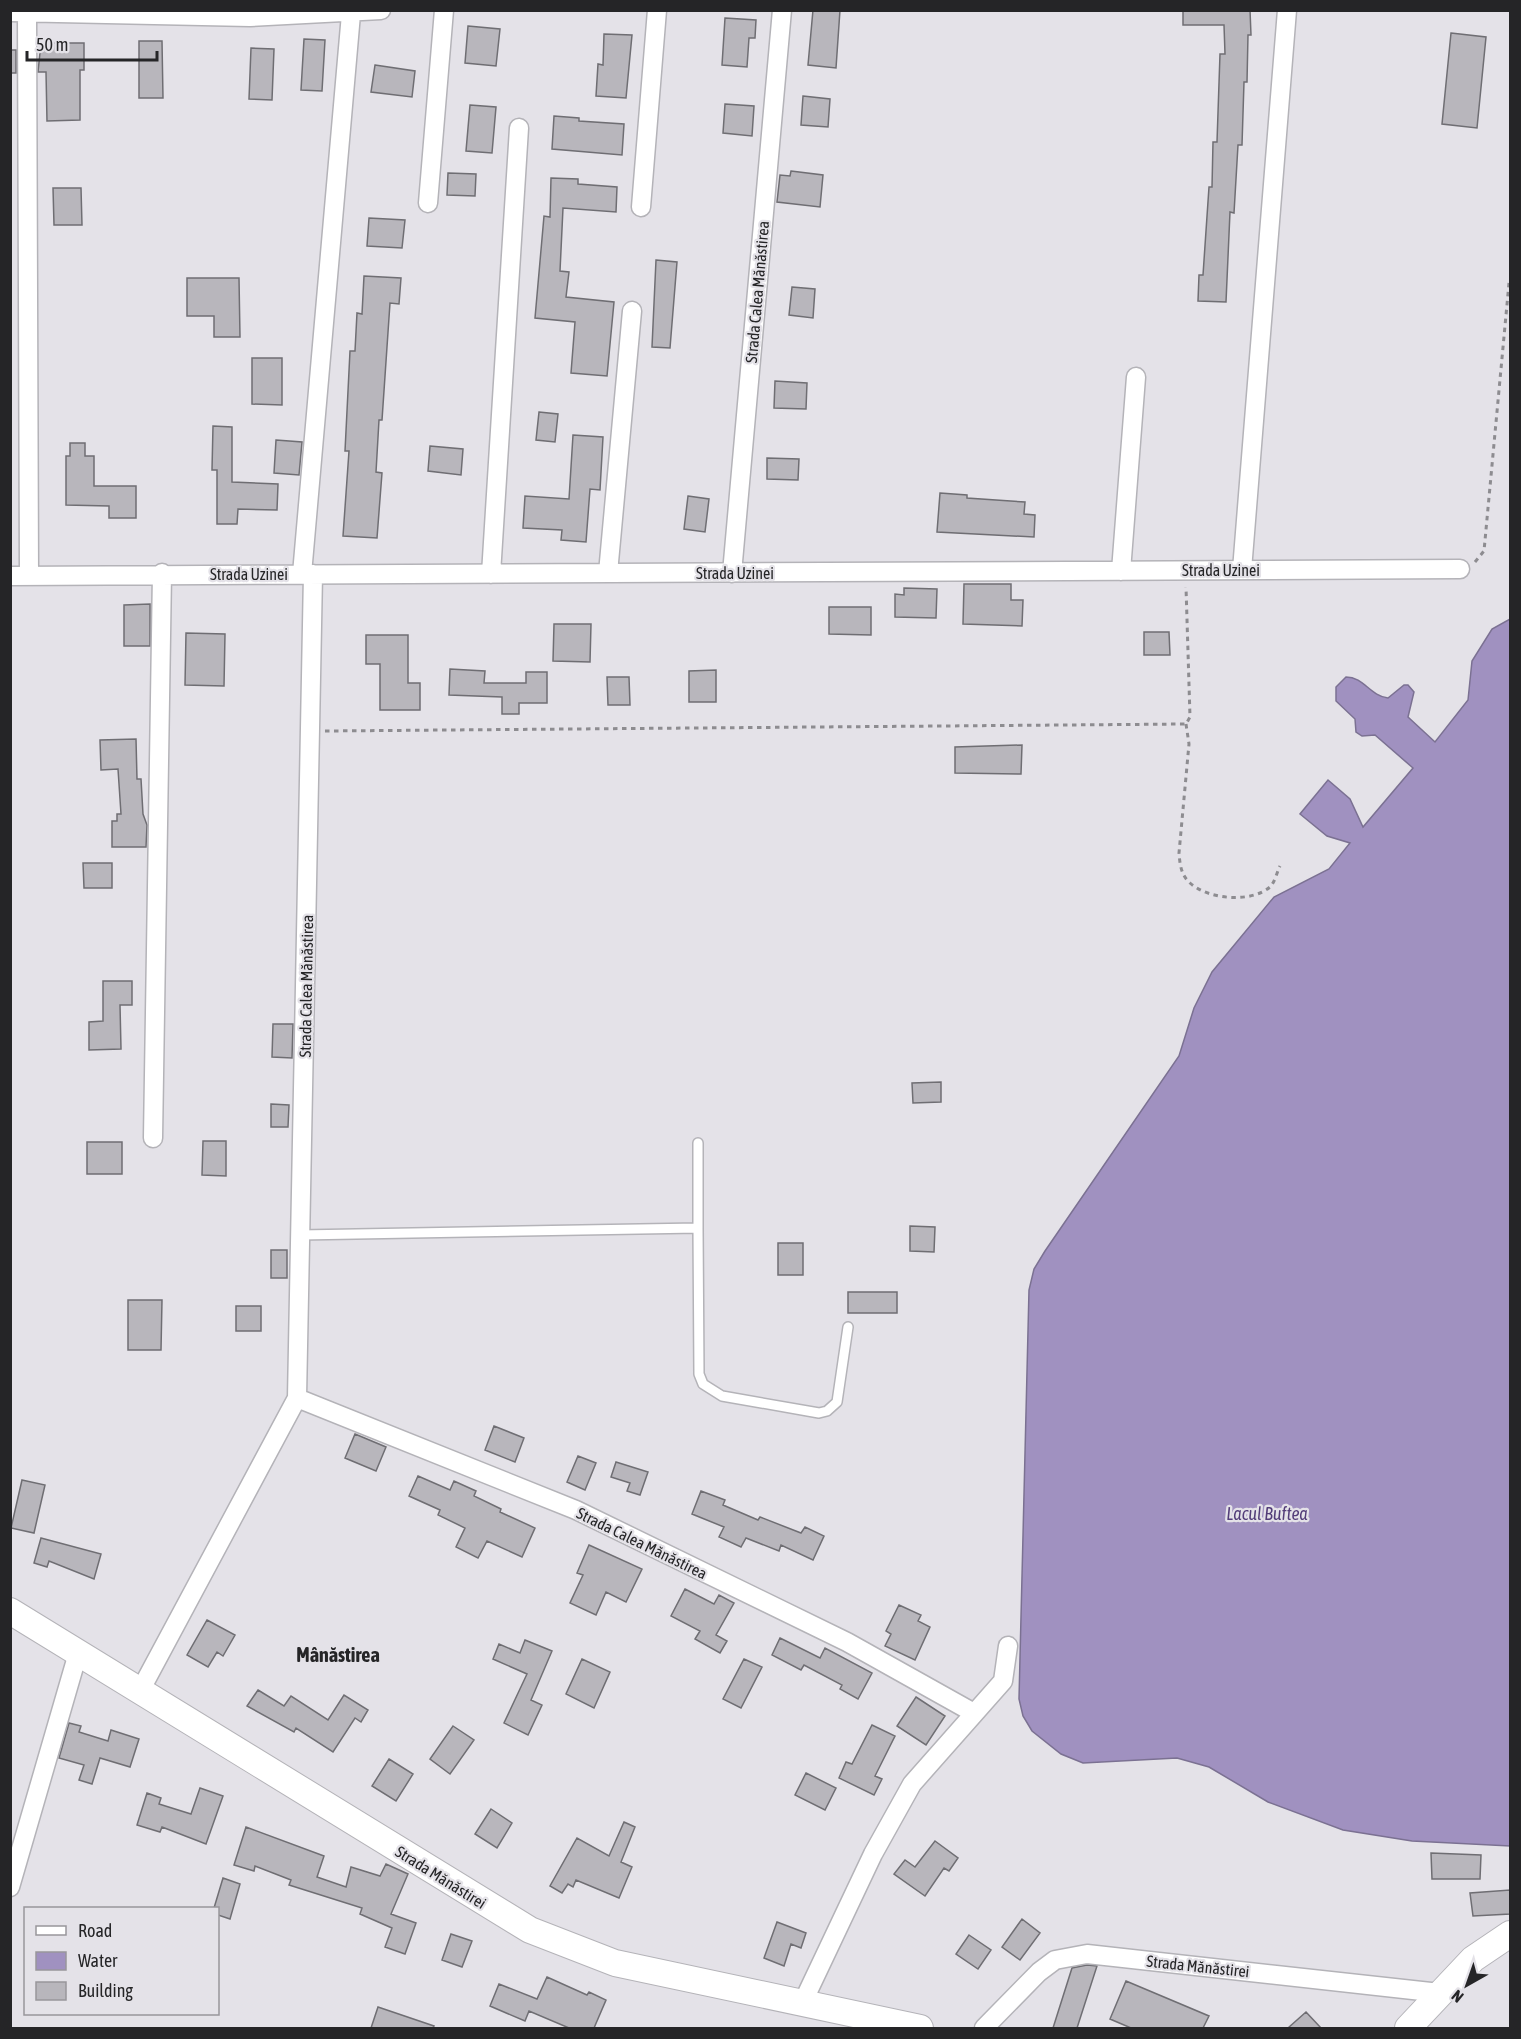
<svg xmlns="http://www.w3.org/2000/svg" width="1521" height="2039" viewBox="0 0 1521 2039" font-family="'Asap Condensed',sans-serif">
<rect width="100%" height="100%" fill="#e4e2e8"/>
<!-- water -->
<path fill="#a091c0" stroke="#7b7192" stroke-width="1.5" d="M1510,619v1227l-98,-5 -69,-11 -75,-28 -59,-35 -32,-9 -94,5 -22,-9 -29,-23 -9,-15 -4,-17 10,-409 5,-21 11,-18 134,-195 15,-48 18,-36 62,-75 55,-28 21,-26 -23,-7 -27,-22 28,-34 22,19 13,28 50,-59 -38,-33 -13,1 -6,-4 -1,-13 -19,-18v-14l10,-10c18,0 24,19 42,21l16,-13h4l6,7 -6,25 27,25 33,-42 4,-39 20,-32z"/>
<!-- building -->
<path fill="#b8b6bc" stroke="#6f6e73" stroke-width="1.5" d="M813,10h27l-4,58 -28,-3z
M1183,10h67l1,25h-3l-1,47h-3l-2,63h-4l-4,68 -4,-1 -4,90 -28,-1 1,-26h4l6,-88h3l1,-45h4l3,-88h5l-1,-29h-41z
M725,18l31,2 -1,18h-6l-2,29 -25,-2z
M468,26l32,3 -4,37 -31,-3z
M1451,33l35,4 -9,91 -35,-4z
M604,34l28,1 -6,63 -30,-2 2,-32 5,1z
M304,39l21,1 -3,51 -21,-1z
M139,41h23l1,57h-24z
M41,43h43v27h-4v50l-33,1 -1,-49h-8z
M251,48l23,1 -2,51 -23,-1z
M10,50h6v23h-6z
M375,65l40,6 -3,26 -41,-5z
M803,96l27,3 -2,28 -27,-2z
M725,104l29,2 -2,30 -29,-3z
M470,105l26,2 -4,46 -26,-2z
M554,116l25,2v3l45,3 -2,31 -70,-6z
M791,171l32,4 -3,32 -43,-5 3,-27 10,1z
M448,173l28,1 -1,22 -28,-1z
M551,178l27,1v5l39,3 -1,25 -53,-4 -3,63 9,1 -3,25 48,5 -7,74 -36,-3 4,-51 -40,-4 9,-102 6,1z
M53,188h28l1,37h-28z
M369,218l36,2 -3,28 -35,-2z
M656,260l21,2 -7,86 -18,-1z
M364,276l37,2 -2,26 -9,-1 -8,117h-3l-3,52 6,1 -5,65 -34,-2 6,-85h-4l5,-100h5l2,-38 5,1z
M187,278h52l1,59h-26v-21h-27z
M792,287l23,2 -2,29 -24,-3z
M252,358h30v47l-30,-1z
M775,381l32,2 -1,26 -32,-1z
M539,412l19,2 -3,28 -19,-2z
M213,426l19,1v55l46,2 -1,26 -39,-1 -1,15h-20v-54h-5z
M573,435l30,2 -3,53 -10,-1 -4,53 -25,-2 1,-10 -39,-2 2,-32 44,3z
M276,440l26,2 -3,33 -25,-2z
M70,443h15v13h9v30h42v32h-27v-12l-43,-1v-49h4z
M430,446l33,3 -2,26 -33,-4z
M767,458l32,1 -1,21 -31,-1z
M940,493l27,2v3l58,4 -1,12 11,1 -1,22 -97,-5z
M688,496l21,3 -4,33 -21,-3z
M964,584h47v16h12l-1,26 -59,-2z
M904,588l33,1 -1,29 -41,-1v-23l9,1z
M150,604v42h-26v-41z
M829,607h42v28l-42,-1z
M554,624h37l-1,38 -37,-1z
M1144,632h25l1,23h-26z
M186,633l39,1 -1,52 -39,-1z
M366,635h42v48h12v27h-40v-46h-14z
M450,669l35,2 -1,12h42v-11h21v31h-28v11h-17v-17l-53,-2z
M716,670v32h-27v-31z
M607,677h22l1,28h-22z
M136,739l1,40h4l2,35 4,11 -1,22h-34v-26h5v-7h4l-3,-45 -17,1 -1,-30z
M1022,745l-1,29 -66,-1v-26z
M83,863h29v25h-28z
M103,981h29v24h-12l1,44 -32,1v-28l14,-1z
M273,1024h20l-1,34 -20,-1z
M941,1082v20l-28,1 -1,-20z
M271,1104l18,1 -1,22h-17z
M203,1141h23v35l-24,-1z
M87,1142h35v32h-35z
M910,1226l25,1 -1,25 -24,-1z
M778,1243h25v32h-25z
M271,1250h16v28h-16z
M848,1292h49v21h-49z
M128,1300h34l-1,50h-33z
M236,1306h25v25h-25z
M494,1426l30,12 -9,24 -30,-12z
M355,1434l31,13 -10,24 -31,-13z
M578,1456l18,7 -11,27 -18,-8z
M616,1462l32,10 -8,23 -13,-4 3,-8 -19,-6z
M418,1476l32,14 4,-9 22,10 -2,5 27,13 -1,3 35,16 -13,29 -35,-16 -9,17 -22,-11 9,-19 -27,-13 2,-5 -31,-14z
M22,1480l23,5 -11,48 -23,-5z
M701,1491l24,9 -2,5 35,15 2,-3 41,16 4,-6 19,9 -11,24 -32,-15 -2,6 -33,-13 -5,9 -22,-10 5,-10 -32,-13z
M41,1538l60,16 -7,25 -45,-18 -2,6 -13,-4z
M589,1545l53,24 -16,33 -20,-10 -10,23 -26,-12 13,-28 -6,-2z
M685,1589l29,15 5,-9 15,8 -18,32 11,6 -7,12 -25,-14 5,-8 -29,-15z
M899,1605l22,10 -3,6 12,6 -15,33 -30,-14 6,-12 -5,-3z
M207,1620l28,15 -12,21 -6,-4 -9,15 -21,-12z
M780,1638l40,20 5,-10 47,25 -14,26 -18,-10 2,-4 -38,-20 -3,5 -29,-15z
M525,1640l27,11 -21,49 11,5 -14,30 -24,-12 23,-49 -34,-15 6,-15 21,9z
M582,1659l28,13 -16,36 -28,-14z
M744,1659l18,8 -21,41 -18,-9z
M258,1690l26,16 7,-10 37,24 16,-25 24,15 -7,12 -6,-4 -22,34 -37,-24 -2,4 -47,-26z
M916,1697l29,19 -19,29 -29,-19z
M69,1723l12,3 -2,6 29,9 3,-11 28,9 -9,28 -30,-9 -8,26 -13,-4 5,-15 -25,-7z
M872,1725l23,11 -20,40 7,3 -8,16 -35,-17 7,-16 6,2z
M453,1726l21,14 -24,34 -20,-15z
M389,1759l24,15 -17,27 -24,-15z
M806,1773l30,15 -11,22 -30,-15z
M200,1788l23,8 -17,48 -44,-17 -2,5 -23,-7 10,-32 14,5 -2,6 32,10z
M491,1809l21,14 -15,25 -22,-14z
M624,1822l11,5 -14,35 11,5 -13,31 -43,-18 -3,7 -5,-3 -6,9 -12,-7 27,-48 32,18z
M246,1827l78,29 -7,21 29,10 5,-20 29,9 6,-12 22,10 -17,40 25,9 -11,31 -20,-7 7,-19 -32,-14 2,-6 -73,-23 2,-5 -36,-14 -1,5 -20,-6z
M935,1841l23,17 -9,13 -5,-3 -19,28 -31,-22 11,-14 10,7z
M1431,1853l50,2 -1,24h-48z
M223,1878l17,6 -10,35 -12,-4v-7h-4z
M1510,1890v24l-37,2 -3,-23z
M1022,1919l18,14 -20,27 -18,-13z
M777,1922l29,11 -5,15 -10,-4 -7,22 -20,-8z
M451,1934l21,7 -10,26 -20,-7z
M969,1935l22,15 -13,19 -22,-15z
M1087,1965l10,1 -20,62h-24l19,-60z
M547,1977l40,18 2,-3 17,8 -12,28h-25l-40,-17 -4,10 -35,-15 9,-22 38,15z
M1126,1981l83,35 -6,12h-72l-21,-9z
M378,2007l56,19 -1,2h-62z
M1306,2012l15,16h-33z"/>
<g fill="none" stroke-linecap="round" stroke-linejoin="round">
<!-- lane casing -->
<g stroke="#b4b3b8" stroke-width="12">
<path id="lane" d="M698,1143v85
M300,1235l398,-7 1,146 4,10 19,12 97,17 8,-2 10,-9 11,-75"/>
</g>
<!-- street casing -->
<g stroke="#b4b3b8" stroke-width="21">
<path id="street" d="M10,12l240,5 131,-7
M27,13l2,563
M428,203l16,-193
M641,207l16,-197
M1242,570l45,-560
M1121,571l15,-194
M608,573l24,-262
M732,573l50,-563
M302,574l49,-560
M491,574l28,-446
M10,576l1450,-7
M153,1138l9,-565
M297,1398l279,112 271,132 127,71
M140,1691l157,-293 16,-824
M10,1887l68,-234
M802,2004l71,-150 39,-70 91,-103 5,-35
M984,2028l55,-56 16,-12 32,-6 353,39"/>
</g>
<!-- secondary casing -->
<g stroke="#b4b3b8" stroke-width="28">
<path id="secondary" d="M10,1611l520,319 85,33 305,65
M1408,2028l65,-69 37,-25"/>
</g>
<!-- path -->
<path stroke="#8d8c90" stroke-width="3" stroke-dasharray="4.5 4.5" stroke-linecap="butt" d="M1475,562l9,-11 25,-268
M1186,724l3,20 -10,109c1,12 2,22 11,30 19,17 61,20 80,4 5,-5 7,-15 10,-21
M325,731l861,-7 4,-7 -4,-130"/>
<!-- lane -->
<use href="#lane" stroke="#fff" stroke-width="9"/>
<!-- street -->
<use href="#street" stroke="#fff" stroke-width="18"/>
<!-- secondary -->
<use href="#secondary" stroke="#fff" stroke-width="26"/>
</g>
<g text-anchor="middle" dominant-baseline="central" stroke-width="4.5" stroke-linejoin="round" paint-order="stroke">
<!-- street labels -->
<g font-size="16" fill="#252527" stroke="#e4e2e8">
<text transform="translate(757 292) rotate(-85)">Strada Calea Mănăstirea</text>
<text x="1221" y="570">Strada Uzinei</text>
<text x="735" y="573">Strada Uzinei</text>
<text x="249" y="574">Strada Uzinei</text>
<text transform="translate(306 986) rotate(-89)">Strada Calea Mănăstirea</text>
<text transform="translate(642 1543) rotate(26)">Strada Calea Mănăstirea</text>
<text transform="translate(441 1877) rotate(32)">Strada Mănăstirei</text>
<text transform="translate(1198 1966) rotate(6)">Strada Mănăstirei</text>
</g>
<!-- water labels -->
<g font-size="18" font-style="italic" fill="#533d79" stroke="#e4e2e8">
<text x="1267" y="1513">Lacul Buftea</text>
</g>
<!-- quarter labels -->
<g font-size="20" font-weight="bold" fill="#252527" stroke="#e4e2e8">
<text x="338" y="1654">Mânăstirea</text>
</g>
</g>
<!-- border -->
<rect width="1521" height="2039" fill="none" stroke="#252527" stroke-width="24"/>
<!-- legend -->
<rect x="24" y="1907" width="195" height="108" fill="#e4e2e8" stroke="#98969b" stroke-width="1.5"/>
<rect x="36" y="1926" width="30" height="9" fill="#ffffff" stroke="#98969b" stroke-width="1.5"/>
<text x="78" y="1937" font-size="18" fill="#252527">Road</text>
<rect x="36" y="1952" width="30" height="18" fill="#a091c0" stroke="#98969b" stroke-width="1.5"/>
<text x="78" y="1967" font-size="18" fill="#252527">Water</text>
<rect x="36" y="1982" width="30" height="18" fill="#b8b6bc" stroke="#98969b" stroke-width="1.5"/>
<text x="78" y="1997" font-size="18" fill="#252527">Building</text>
<!-- north arrow -->
<g transform="translate(1467 1985) rotate(220)" stroke="#e4e2e8" stroke-width="4.5" paint-order="stroke">
<path d="M0-4.5L10 22L0 15L-10 22Z" fill="#252527"/>
<text y="-9" font-size="16" font-weight="bold" text-anchor="middle" fill="#252527">N</text>
</g>
<!-- scale -->
<path d="M27 51v9h130v-9" fill="none" stroke="#252527" stroke-width="3"/>
<text x="36" y="51" font-size="18" fill="#252527" stroke="#e4e2e8" stroke-width="4.5" paint-order="stroke">50 m</text>
</svg>
